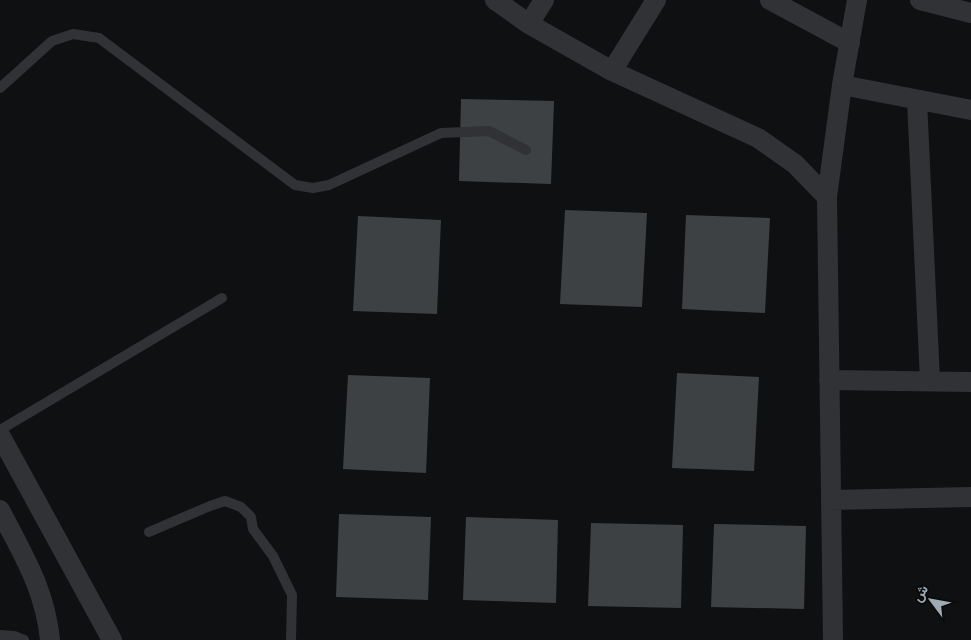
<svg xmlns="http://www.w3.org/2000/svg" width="971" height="640" viewBox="0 0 971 640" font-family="'PT Sans Narrow',Vazirmatn,sans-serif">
<rect width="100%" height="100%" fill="#0f1011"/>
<!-- building -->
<path fill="#3e4144" d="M461,99l93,2 -3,83 -92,-3z
M565,210l82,3 -5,94 -82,-3z
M686,215l84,3 -5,95 -83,-4z
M358,216l83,4 -4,94 -84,-3z
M677,373l82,4 -5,94 -82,-3z
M348,375l82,3 -4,95 -83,-4z
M339,514l92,3 -3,83 -92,-3z
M466,517l92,3 -2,83 -93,-3z
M591,523l92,2 -2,83 -93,-2z
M714,524l92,2 -2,83 -93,-2z"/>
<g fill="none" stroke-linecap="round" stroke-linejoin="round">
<!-- lane -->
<path stroke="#303236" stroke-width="10" d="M0,88l52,-47 21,-7 26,4 196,147 18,3 16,-3 112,-52 48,-2 37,19
M0,430l222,-132
M149,532l61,-26 15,-5 16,6 10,10 2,12 20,27 19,39 -1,45
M0,635l14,1 10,4"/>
<!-- street -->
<path stroke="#303236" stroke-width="20" d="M495,0l34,24 83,47 146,67 37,26 32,33
M770,0l80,43
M920,0l51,13
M529,24l15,-24
M612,71l44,-71
M842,85l129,25
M917,100l13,281
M829,380l142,2
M0,435l112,205
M831,500l140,-3
M0,510c23,45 45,79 50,130
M833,640l-6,-443 15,-112 15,-85"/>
</g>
<!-- north arrow -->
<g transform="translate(931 600) rotate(302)" stroke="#0b0b0c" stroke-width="4" paint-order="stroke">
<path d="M0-4L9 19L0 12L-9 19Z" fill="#9faab3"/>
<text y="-8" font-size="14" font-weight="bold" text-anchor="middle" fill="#9faab3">ش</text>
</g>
</svg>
